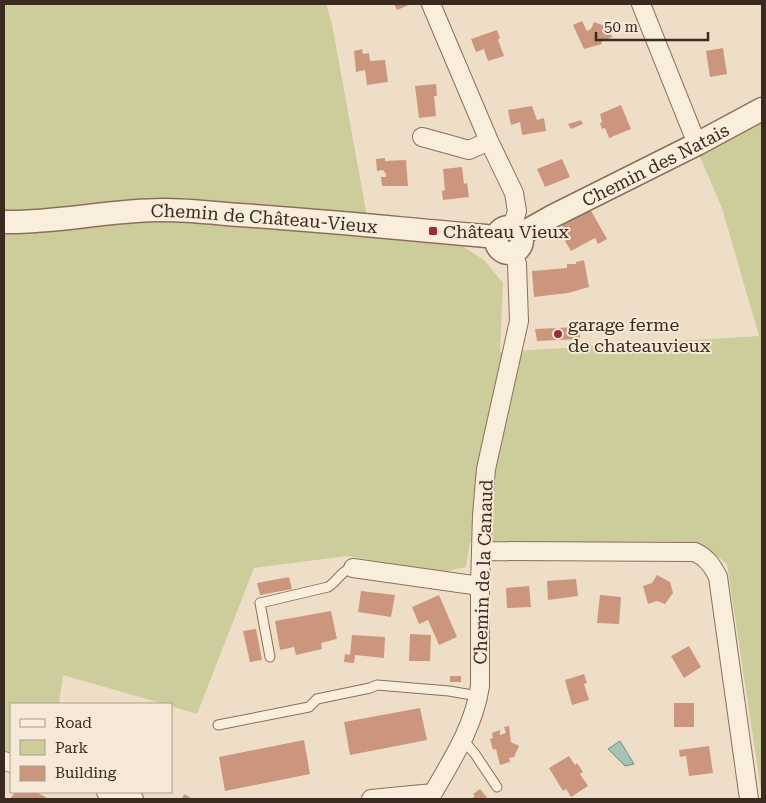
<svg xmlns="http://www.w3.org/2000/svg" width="766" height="803" viewBox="0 0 766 803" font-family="'Roboto Serif',serif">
<rect width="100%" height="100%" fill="#eedec7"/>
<!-- green -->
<path fill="#cccd9b" d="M4,4h322l6,20 38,209 92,13 22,14 19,23 -3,69 259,-16 -37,-128 -25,-58 65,-34v681l-35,-233 -20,-16 -17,-6h-220l-4,25 -24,5 -95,-16 -93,12 -57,146 -26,-8v-2h-7l-101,-29 -4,29h-48v49l-5,-2 -2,3z"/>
<!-- water -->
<path fill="#a8c2b8" stroke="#6f9185" d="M620,741l14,23 -9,2 -17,-17z"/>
<!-- building -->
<path fill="#cc967e" d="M394,4h17l-14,6z
M582,21l5,10 4,-2 3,-7 14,5 4,10 -11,5 1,2 -18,5 -11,-24z
M497,30l3,8 -2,2 6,16 -16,5 -4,-12 -8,3 -5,-13z
M723,48l4,26 -17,3 -4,-26z
M362,49l1,5 6,-1 1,8 15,-1 3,22 -21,3 -2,-15 -9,2 -2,-21z
M436,84l1,12h-3l2,20 -17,2 -4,-32z
M621,105l10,24 -22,9 -4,-10 -3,1 -2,-6 2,-1 -2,-8z
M532,106l5,14 7,-2 2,13 -24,4 -2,-13 -9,3 -3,-15z
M581,120l2,4 -12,5 -3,-5z
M385,158v3l21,-1 2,26h-26l-1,-9h5v-3l-3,-4 -6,1 -1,-12z
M562,159l8,18 -25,10 -8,-18z
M462,167l2,17 3,-1 2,14 -26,3 -1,-9 3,-1 -2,-21z
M590,209l17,30 -9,5 -3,-6 -24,13 -6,-10 5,-3 -8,-13z
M584,260l5,27 -21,6 -34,4 -2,-26 35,-3v-4h9v-2z
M579,327l1,12 -43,2 -2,-12z
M657,575l13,7 3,11 -8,11 -8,-3 -9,3 -5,-18 9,-3z
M289,577l3,12 -32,6 -3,-12z
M576,579l2,17 -30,4 -1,-19z
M529,586l2,21 -24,1 -1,-20z
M361,591l34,4 -4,22 -33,-5z
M439,595l18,42 -18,8 -11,-25 -9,4 -7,-17z
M600,595l21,2 -2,27 -22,-1z
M331,611l6,28 -16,4 1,6 -26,6 -2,-8 -14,3 -5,-29z
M256,629l6,31 -12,2 -7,-31z
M410,634l21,1 -1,26h-21z
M352,635l33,2 -1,21 -29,-3 -1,8 -10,-1 1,-8 5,1z
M689,646l12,21 -17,11 -13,-22z
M584,674l3,9 -3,1 5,16 -17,5 -7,-25z
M450,676h11v6h-11z
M674,703h20v24h-20z
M420,708l7,32 -77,15 -6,-33z
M509,726l2,16 8,4 -5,11 -5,1 1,4 -10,3 -4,-16 -3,1 -3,-11 3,-1 -1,-5 8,-3v5l6,-2 -2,-6z
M304,740l6,34 -85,17 -6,-34z
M709,746l4,27 -24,3 -3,-20 -6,1 -1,-7z
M569,756l6,9 2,-2 6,9 -3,2 8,12 -17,11 -5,-8 -3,2 -14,-23z
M480,789l8,10h-17l4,-3 -2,-2z
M15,792h21l13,7h-39z
M184,794l7,4 -1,1h-8z"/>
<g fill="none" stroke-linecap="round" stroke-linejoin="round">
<!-- service casing -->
<g stroke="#8a705c" stroke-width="11">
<path id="service" d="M270,657l-10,-54 68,-16c10,-6 13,-17 25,-19
M218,725l91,-18 8,-8 53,-11 7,-3 72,6 29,5
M464,741l11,13 22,33"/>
</g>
<!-- minor casing -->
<g stroke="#8a705c" stroke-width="20">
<path id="minor" d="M431,4l58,137 25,52 3,18 -5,16
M641,4l56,140
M422,137l47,13 20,-9
M482,551l213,1c12,6 17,13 23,25l31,222
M353,568l127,18
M4,761l7,2
M106,792l28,7
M371,799l62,-6c20,-35 41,-67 47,-107v-100l2,-71 4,-46 33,-148 -2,-57 -4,-12"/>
</g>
<!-- tertiary casing -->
<g stroke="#8a705c" stroke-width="25">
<g id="tertiary">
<path id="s1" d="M4,222c53,1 105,-12 159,-12 25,0 51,3 76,5 82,5 164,14 247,21l11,2"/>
<circle cx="509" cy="240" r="13"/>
<path id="s2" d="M521,234l32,-18 144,-72 65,-35"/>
</g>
</g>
<!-- service -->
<use href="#service" stroke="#f9eddb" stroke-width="9"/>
<!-- minor -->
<use href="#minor" stroke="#f9eddb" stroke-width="18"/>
<!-- tertiary -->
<use href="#tertiary" stroke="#f9eddb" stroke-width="22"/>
</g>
<!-- markers -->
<g fill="#992d39" stroke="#f6e9d7" stroke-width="2">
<rect x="428" y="226" width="10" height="10" rx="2.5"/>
<circle cx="558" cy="334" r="5"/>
</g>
<g text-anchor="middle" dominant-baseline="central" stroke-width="4" stroke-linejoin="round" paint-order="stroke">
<!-- street labels -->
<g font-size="18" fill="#3b2a20" stroke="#f6e9d7">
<text stroke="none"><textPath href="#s2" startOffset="151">Chemin des Natais</textPath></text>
<text stroke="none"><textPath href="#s1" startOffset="261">Chemin de Château-Vieux</textPath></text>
<text transform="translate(483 572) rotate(-88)">Chemin de la Canaud</text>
</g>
<!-- poi labels -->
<g font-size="18" fill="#3b2a20" stroke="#f6e9d7" text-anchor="start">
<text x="443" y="231">Château Vieux</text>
<text x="568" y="324">garage ferme<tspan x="568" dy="21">de chateauvieux</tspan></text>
</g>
</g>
<!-- border -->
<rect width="766" height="803" fill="none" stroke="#3b2a20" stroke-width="10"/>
<!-- legend -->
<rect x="10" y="703" width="162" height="90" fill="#f6e9d7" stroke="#ab9d8e"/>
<rect x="20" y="719" width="25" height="8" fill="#f9eddb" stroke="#ab9d8e"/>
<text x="55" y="728" font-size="15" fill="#3b2a20">Road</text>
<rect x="20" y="740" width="25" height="15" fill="#cccd9b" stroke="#ab9d8e"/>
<text x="55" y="753" font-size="15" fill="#3b2a20">Park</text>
<rect x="20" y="766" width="25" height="15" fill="#cc967e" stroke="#ab9d8e"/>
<text x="55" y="778" font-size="15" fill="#3b2a20">Building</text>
<!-- scale -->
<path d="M596 32v8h112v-8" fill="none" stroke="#3b2a20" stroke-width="2.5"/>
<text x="604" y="32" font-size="15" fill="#3b2a20" stroke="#f6e9d7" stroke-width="4" paint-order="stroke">50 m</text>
</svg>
